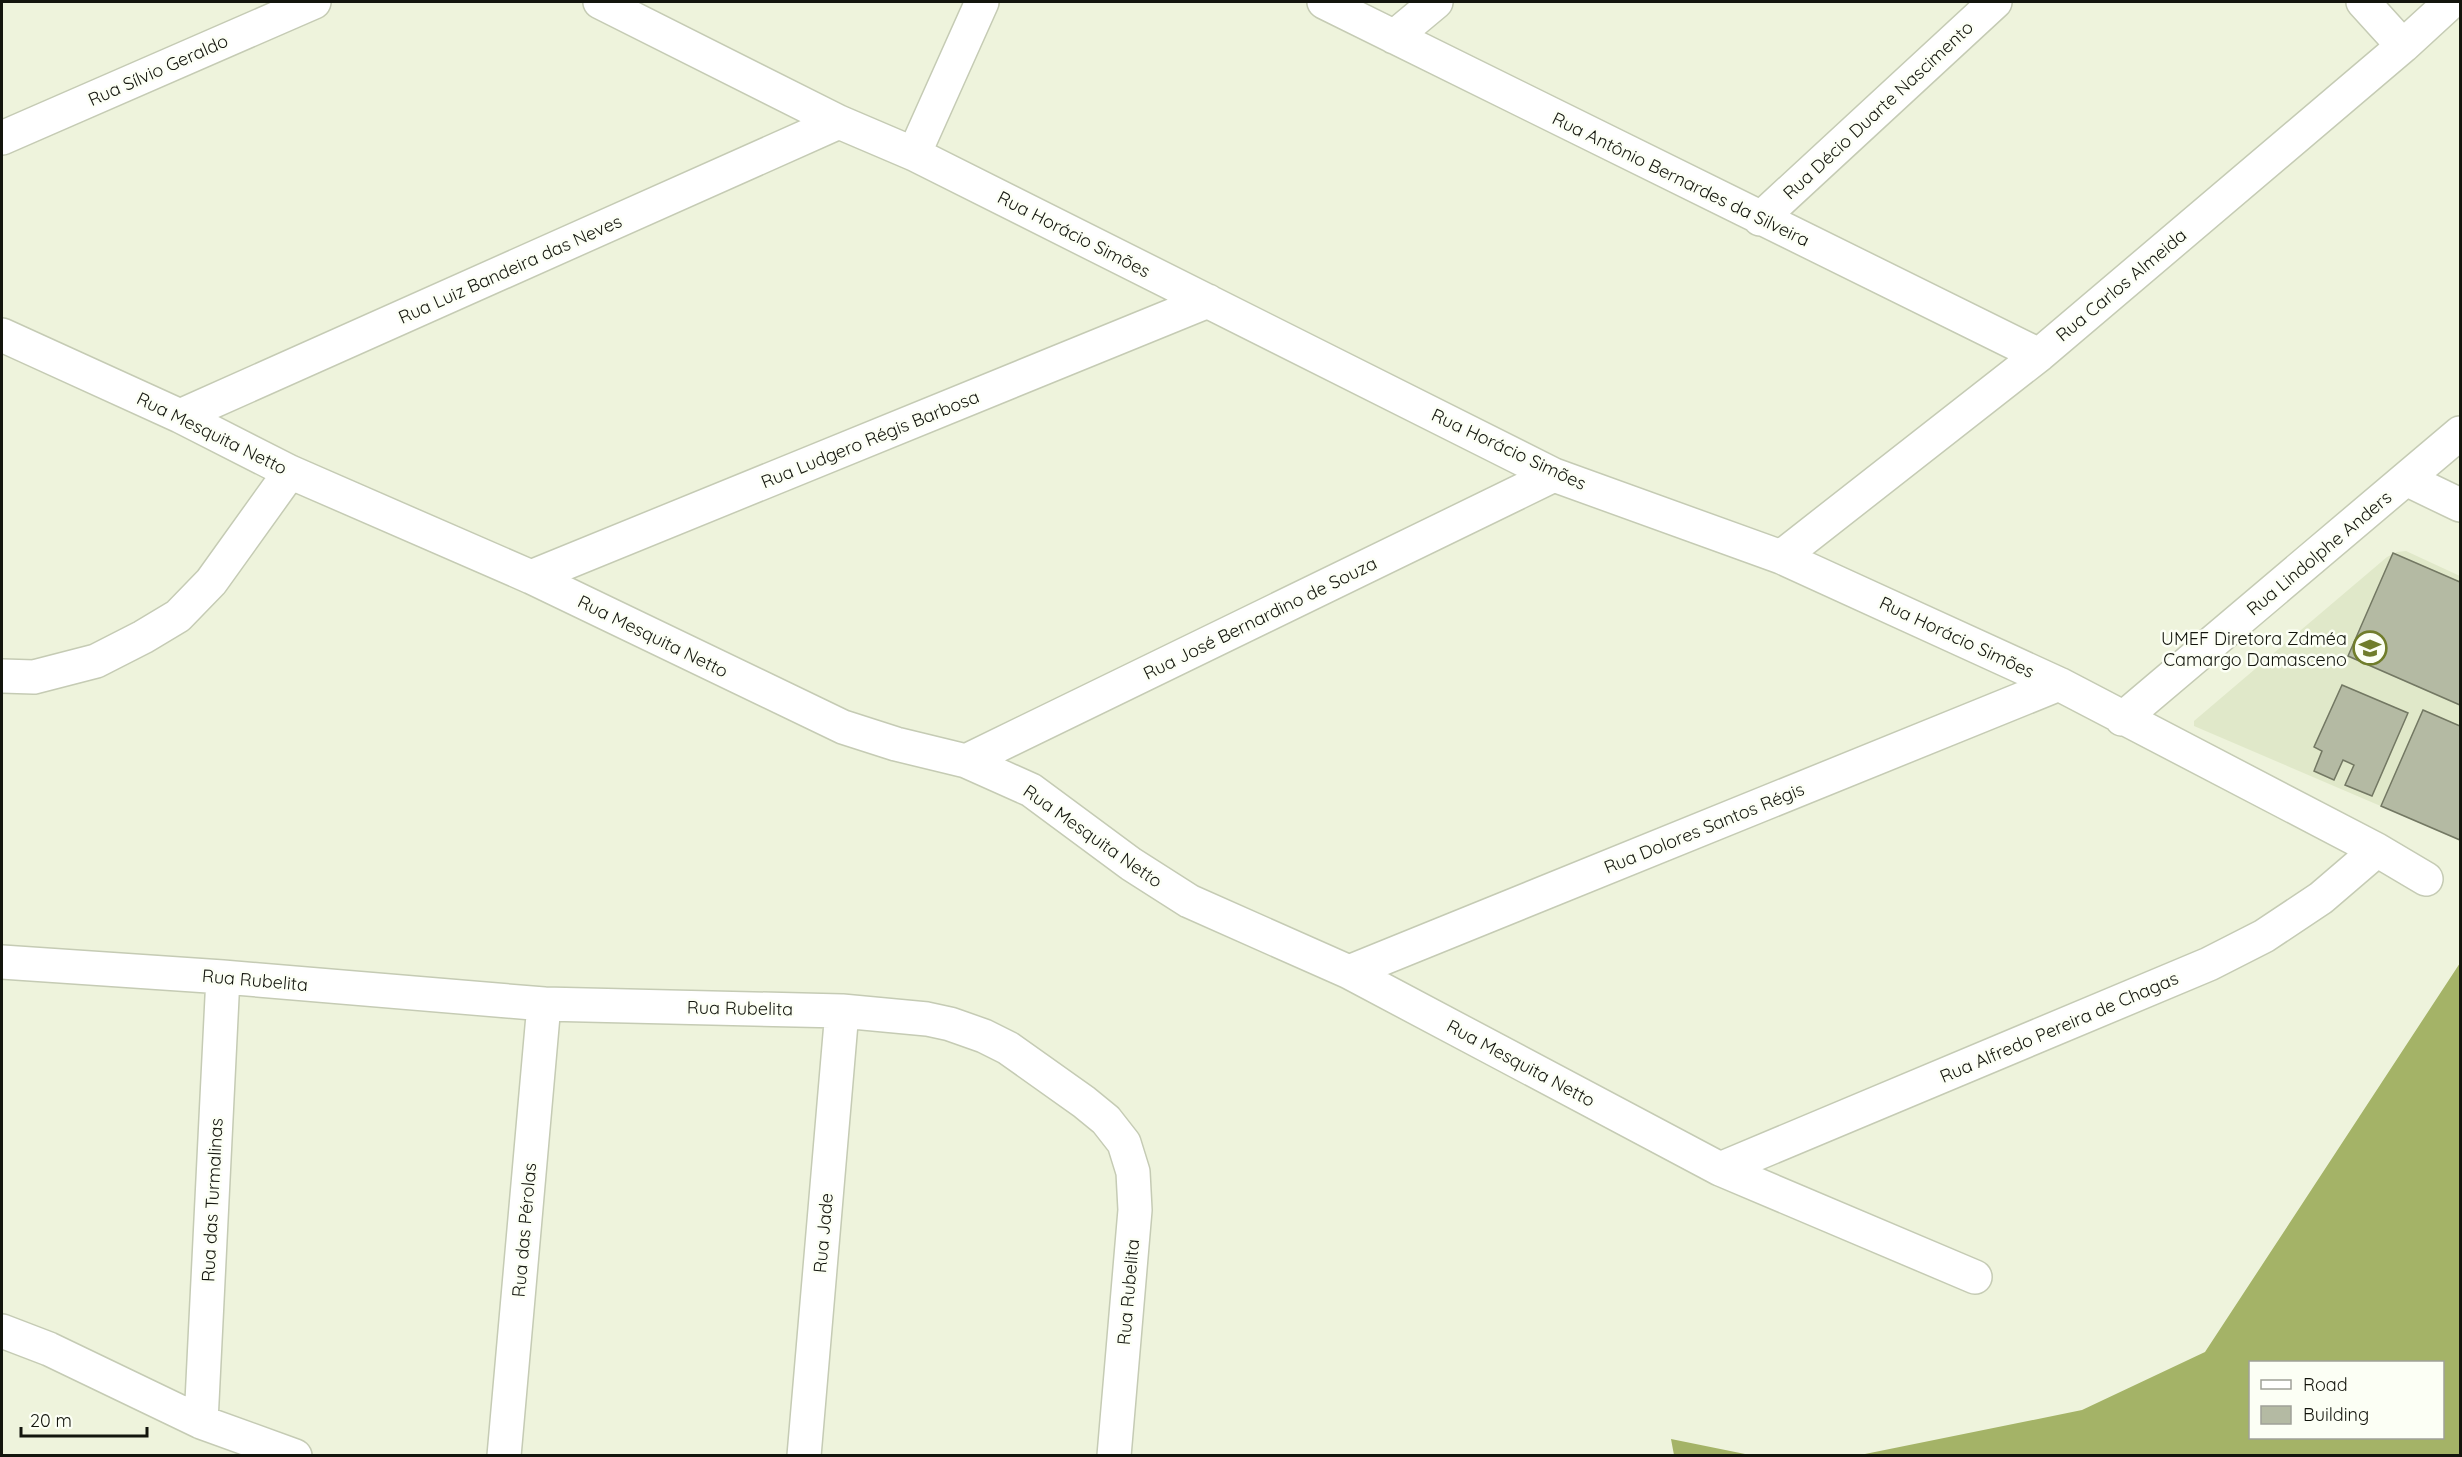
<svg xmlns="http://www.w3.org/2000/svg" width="2462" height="1457" viewBox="0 0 2462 1457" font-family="Quicksand,sans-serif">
<rect width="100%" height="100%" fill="#eef3dc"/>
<!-- built -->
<path fill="#e0e8c9" d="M2406,551l54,25v264l-266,-114v-5l193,-164 10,-5z"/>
<!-- forest -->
<path fill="#a4b367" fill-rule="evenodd" d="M2460,963v492h-600l222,-45 123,-58zM2250,1362h192v76h-192z
M1671,1439l79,16h-76z"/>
<!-- building -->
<path fill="#b4baa3" stroke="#737863" stroke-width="1.5" d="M2393,553l67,29v123l-112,-49z
M2342,685l66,28 -36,83 -27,-11 9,-20 -11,-5 -9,20 -20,-9 8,-20 -8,-4z
M2423,710l37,16v114l-79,-34z"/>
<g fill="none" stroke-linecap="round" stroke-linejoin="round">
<!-- minor casing -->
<g stroke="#c5cbb4" stroke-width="36">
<path id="minor" d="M600,2l239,120 75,32 640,321 227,82 278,127 318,166 49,29
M1324,2l715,353
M2363,2l40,44
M1394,37l42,-35
M2,138l312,-136
M914,154l68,-152
M1760,219l235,-217
M2,335l178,81 110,56 241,105 312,150 53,17 70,17 65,29 100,74 58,37 160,71 371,197 255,108
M180,416l659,-294
M2406,479l54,26
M1781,557l258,-202 364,-309 48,-44
M531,577l677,-276
M2,676l32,1 62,-16 47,-24 35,-21 33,-34 79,-110
M2122,719l338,-286
M966,761l588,-286
M2,962l221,15 321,27 298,7 85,8 23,5 34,12 24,12 76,54 22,18 18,23 9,29 2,38 -21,246
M1349,972l710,-288
M1720,1169l489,-205 55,-28 57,-38 56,-48
M2,1331l47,18 152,73 94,34
M201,1422l22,-445
M504,1456l40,-452
M804,1456l38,-445"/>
</g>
<!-- minor -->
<use href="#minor" stroke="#fff" stroke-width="33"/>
</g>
<!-- icons -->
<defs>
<g id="school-ring" transform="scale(1.725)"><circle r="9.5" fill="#fcfff5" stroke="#707d2b" stroke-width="1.5"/><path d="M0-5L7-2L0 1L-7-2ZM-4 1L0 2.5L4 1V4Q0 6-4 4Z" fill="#707d2b"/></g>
</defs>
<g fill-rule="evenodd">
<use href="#school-ring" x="2370" y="648"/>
</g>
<g text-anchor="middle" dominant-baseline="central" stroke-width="5" stroke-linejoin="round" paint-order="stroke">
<!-- street labels -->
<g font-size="18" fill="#13150d" stroke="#fcfff5">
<text transform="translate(158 70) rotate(-24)">Rua Sílvio Geraldo</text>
<text transform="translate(1878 110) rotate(-43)">Rua Décio Duarte Nascimento</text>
<text transform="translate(1681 179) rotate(26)">Rua Antônio Bernardes da Silveira</text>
<text transform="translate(1074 234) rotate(27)">Rua Horácio Simões</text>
<text transform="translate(510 269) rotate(-24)">Rua Luiz Bandeira das Neves</text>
<text transform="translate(2121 285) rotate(-40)">Rua Carlos Almeida</text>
<text transform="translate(212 433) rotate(26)">Rua Mesquita Netto</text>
<text transform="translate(870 439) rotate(-22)">Rua Ludgero Régis Barbosa</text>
<text transform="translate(1509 449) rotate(25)">Rua Horácio Simões</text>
<text transform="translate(2319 553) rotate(-40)">Rua Lindolphe Anders</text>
<text transform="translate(1260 618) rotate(-26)">Rua José Bernardino de Souza</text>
<text transform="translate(653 636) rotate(26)">Rua Mesquita Netto</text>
<text transform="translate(1957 637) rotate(25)">Rua Horácio Simões</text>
<text transform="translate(1704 828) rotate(-22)">Rua Dolores Santos Régis</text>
<text transform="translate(1093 836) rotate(35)">Rua Mesquita Netto</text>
<text transform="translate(255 980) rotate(5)">Rua Rubelita</text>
<text transform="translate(740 1008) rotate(1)">Rua Rubelita</text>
<text transform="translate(2059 1027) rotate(-23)">Rua Alfredo Pereira de Chagas</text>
<text transform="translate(1521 1063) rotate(28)">Rua Mesquita Netto</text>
<text transform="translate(212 1200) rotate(-87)">Rua das Turmalinas</text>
<text transform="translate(524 1230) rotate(-85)">Rua das Pérolas</text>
<text transform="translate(823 1233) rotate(-85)">Rua Jade</text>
<text transform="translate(1128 1292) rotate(-85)">Rua Rubelita</text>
</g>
<!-- poi labels -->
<g font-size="18" fill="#13150d" stroke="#fcfff5" text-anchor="end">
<text x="2347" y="638">UMEF Diretora Zdméa<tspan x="2347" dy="21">Camargo Damasceno</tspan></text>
</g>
</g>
<!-- border -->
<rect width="2462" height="1457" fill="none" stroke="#13150d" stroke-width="6"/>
<!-- legend -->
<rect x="2249" y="1361" width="195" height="78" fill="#fcfff5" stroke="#9fa198" stroke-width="1.5"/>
<rect x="2261" y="1380" width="30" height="9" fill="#ffffff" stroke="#9fa198" stroke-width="1.5"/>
<text x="2303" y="1391" font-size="18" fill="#13150d">Road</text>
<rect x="2261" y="1406" width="30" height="18" fill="#b4baa3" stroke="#9fa198" stroke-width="1.5"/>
<text x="2303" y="1421" font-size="18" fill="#13150d">Building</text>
<!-- scale -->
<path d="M21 1427v9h126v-9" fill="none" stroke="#13150d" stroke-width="3"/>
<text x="30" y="1427" font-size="18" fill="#13150d" stroke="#fcfff5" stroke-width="4.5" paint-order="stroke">20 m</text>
</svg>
